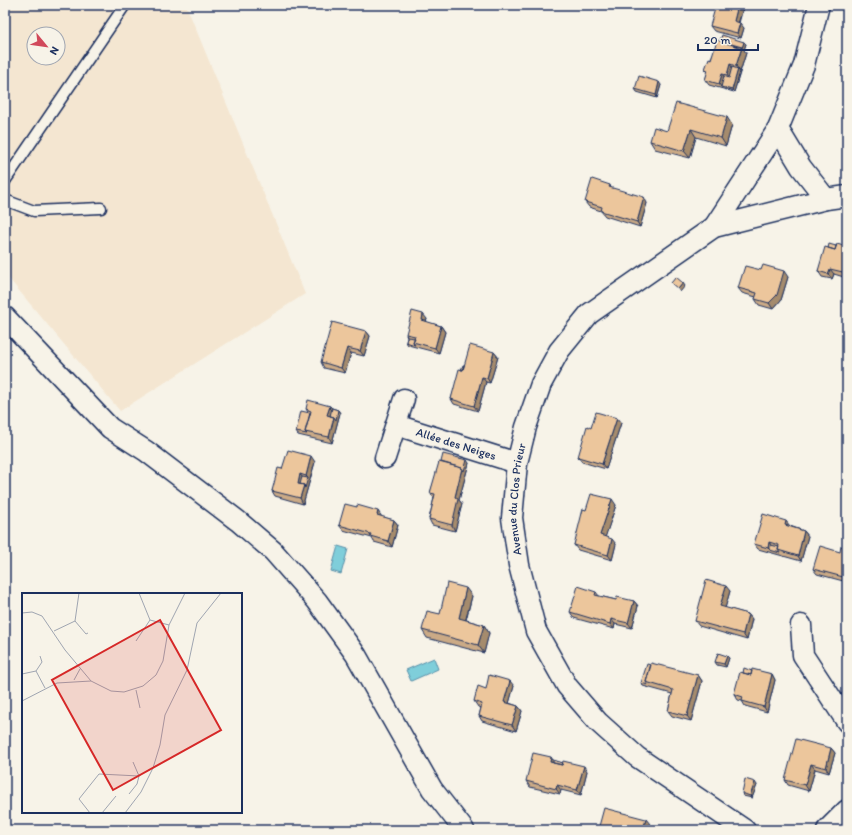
<svg xmlns="http://www.w3.org/2000/svg" width="852" height="835" viewBox="0 0 852 835" font-family="Itim,sans-serif">
<rect width="100%" height="100%" fill="#f7f3e8"/>
<filter id="ink" filterUnits="userSpaceOnUse"><feTurbulence type="fractalNoise" baseFrequency=".025" numOctaves="2"/><feDisplacementMap in="SourceGraphic" scale="8" xChannelSelector="R" yChannelSelector="G"/><feConvolveMatrix kernelMatrix="1 2 1 2 8 2 1 2 1" color-interpolation-filters="sRGB"/></filter>
<g filter="url(#ink)">
<!-- built -->
<path fill="#f4e6d1" fill-rule="evenodd" d="M5,5h181l119,289 -185,117 -115,-137zM34,34h24v24h-24z"/>
<!-- water -->
<path fill="#7fceda" stroke="#578ea8" d="M338,546l10,3 -7,25 -10,-3z
M434,658l4,11 -27,12 -5,-11z"/>
<g fill="none" stroke-linecap="round" stroke-linejoin="round">
<!-- lane casing -->
<g stroke="#1b2f5e" stroke-width="13">
<path id="lane" d="M5,181l120,-176
M5,200l29,11 67,-3"/>
</g>
<!-- street casing -->
<g stroke="#1b2f5e" stroke-width="23">
<g id="street">
<path d="M778,129l23,38 25,32"/>
<path d="M714,227l64,-98 26,-64 15,-60"/>
<path d="M5,317l105,111 36,23 92,70 35,30 44,50 39,54 76,134 32,41"/>
<path id="s1" d="M396,425l121,38"/>
<path d="M385,458l19,-59"/>
<path d="M801,625l2,30 44,67"/>
<path id="s2" d="M745,830l-108,-73 -39,-35 -31,-36 -31,-55 -17,-66 -7,-47 5,-55 9,-36 15,-43 18,-33 30,-37 125,-87 112,-28 21,-3"/>
<path d="M827,830l20,-20"/>
</g>
</g>
<!-- lane -->
<use href="#lane" stroke="#f7f3e8" stroke-width="10"/>
<!-- street -->
<use href="#street" stroke="#f7f3e8" stroke-width="20"/>
</g>
<!-- wall -->
<path fill="#cbaa86" stroke="#1b2f5e" d="M744,5l-5,18 5,5 -3,10 -27,-7 -4,-5z
M720,41l24,1 2,2 -2,6 2,3 -12,39 -25,-7 -4,-5 3,-8 -3,-3z
M661,85l-4,13 -20,-6 -2,-3z
M732,125l-6,21 -30,-9 -6,21 -35,-9 -5,-8 17,-10z
M610,185l1,3 36,15 -7,24 -35,-11 -4,-5 -12,-4 -4,-5z
M836,246l11,1v31l-13,-4 -2,5 -10,-2 -4,-6 10,-23z
M761,270l27,7 -7,23 -8,9 -14,-4 -4,-6 1,-2 -14,-4 -4,-5z
M427,319l-1,3 15,4 4,6 -6,21 -31,-8 -2,-3 1,-5 -1,-3z
M366,331l4,5 -6,20 -13,-3 -6,20 -21,-5 -3,-6z
M494,352l4,5 -8,26 -4,-1 -8,29 -24,-7 -3,-5 10,-29 3,-5z
M330,406l2,2 6,2 2,3 -8,30 -34,-8 -2,-3 12,-20 -2,-3z
M621,423l-15,46 -24,-7 -4,-5z
M315,462l-12,42 -28,-8 -3,-5 10,-22z
M441,462l28,1 -10,37 3,4 -7,27 -23,-6 -3,-6 5,-21 -4,-5z
M616,505l-11,32 11,7 -4,16 -34,-10 -4,-5 12,-35z
M382,517l12,3 4,5 -6,22 -18,-5 -2,-4 -29,-8 -4,-5z
M790,526l14,5 4,5 -7,25 -43,-12 -4,-5z
M847,548v34l-30,-8 -4,-5z
M730,591l-5,17 23,6 4,5 -5,21 -48,-14 -4,-5z
M596,592l3,4 17,4 18,1 4,5 -6,22 -17,-4 -1,5 -40,-11 -4,-6z
M472,596l-6,24 18,5 5,8 -5,20 -57,-15 -5,-8 18,-16z
M729,658l-3,9 -9,-2 -2,-3z
M752,671l20,3 3,6 -8,32 -22,-6 -3,-5 -4,-1 -4,-6 9,-21z
M698,675l4,6 -11,40 -19,-5 -4,-5 4,-17 -29,-8 -2,-3z
M514,686l-5,17 9,3 4,5 -6,20 -34,-10 -3,-5 2,-8 -3,-1 -4,-6 12,-12z
M831,748l4,5 -6,20 -14,-4 -6,22 -21,-6 -3,-5z
M553,760l34,11 -6,24 -20,-5 -1,4 -30,-7 -4,-6z
M757,785l-5,13 -9,-2 -1,-3z"/>
<!-- shaded-wall -->
<path fill="#a58b6d" stroke="#1b2f5e" d="M738,5h6l-7,22 -3,-6z
M740,23l4,5 -3,10 -4,-5z
M744,42l2,2 -2,6 2,3 -6,19 -4,-6z
M730,64l4,6 -3,11 -4,-6z
M738,69l2,3 -6,20 -2,-2z
M722,74l4,5 -5,8 -2,-3z
M659,82l2,3 -4,13 -1,-3z
M727,117l5,8 -6,21 -5,-8z
M691,129l5,8 -6,21 -6,-7z
M644,197l3,6 -7,24 -3,-5z
M830,269l4,5 -2,5 -4,-5z
M784,271l4,6 -7,23 -8,9 -4,-6z
M683,283l2,3 -5,6 -2,-3z
M423,314l4,5 -2,7 -3,-6z
M441,326l4,6 -6,21 -4,-5z
M366,331l4,5 -6,20 -4,-5z
M347,348l4,5 -6,20 -4,-5z
M494,352l4,5 -8,26 -3,-5z
M482,377l4,5 -8,29 -4,-5z
M330,406l4,5 -2,8 -5,-4z
M338,410l2,3 -8,30 -3,-6 5,-20z
M617,418l4,5 -15,46 -4,-5z
M311,456l4,6 -12,42 -3,-6 4,-13 4,-7 -2,-2z
M467,460l2,3 -10,37 3,4 -7,27 -3,-6 3,-28 7,-29z
M300,474l4,6 -2,7 -4,-3z
M612,499l4,6 -12,36 -4,-6z
M378,511l4,6 -5,-2z
M394,520l4,5 -6,22 -4,-6z
M786,521l4,5 -2,4 -3,-5z
M804,531l4,5 -7,25 -3,-5z
M612,539l4,5 -4,16 -4,-5z
M769,542l4,6 -3,2 -2,-2z
M726,586l4,5 -6,21 -4,-6z
M466,588l6,8 -8,30 -5,-8z
M634,601l4,5 -6,22 -4,-5z
M748,614l4,5 -5,21 -4,-6z
M611,619l4,5 -1,5 -4,-5z
M484,625l5,8 -5,20 -6,-8z
M727,656l2,2 -3,9 -2,-3z
M772,674l3,6 -8,32 -3,-5z
M698,675l4,6 -11,40 -4,-5z
M510,681l4,5 -6,21 -4,-5z
M518,706l4,5 -6,20 -4,-6z
M831,748l4,5 -6,20 -3,-5z
M551,757l4,6 -5,-1z
M811,764l4,5 -6,22 -4,-6z
M584,766l3,5 -6,24 -4,-5z
M755,782l2,3 -5,13 -2,-2z
M557,785l4,5 -1,4 -4,-5z
M646,819l4,5 -2,6h-5z"/>
<!-- building -->
<path fill="#ecc69c" stroke="#1b2f5e" d="M716,5h22l-4,16 6,2 -3,10 -27,-7z
M722,35l22,7 -2,6 -22,-7z
M717,40l25,7 -6,19 -6,-2 -3,11 -5,-1 -3,10 -14,-4 3,-10 -3,-1 4,-11 2,1z
M732,67l6,2 -6,21 -11,-3 3,-11 5,2z
M639,76l20,6 -3,13 -21,-6z
M676,103l51,14 -6,21 -30,-9 -7,22 -34,-10 4,-14 13,4z
M592,179l18,6 -1,2 35,10 -7,25 -36,-11 1,-4 -17,-5z
M829,244l7,2 -1,4 -7,-2z
M837,244l10,3v26l-17,-4 -2,5 -10,-3 7,-24 10,3z
M763,265l21,6 -7,24 -8,8 -14,-4 2,-6 -19,-5 7,-22 16,4z
M676,277l7,6 -5,6 -7,-6z
M412,311l11,3 -1,6 19,6 -6,22 -22,-6 2,-6 -9,-2z
M332,322l34,9 -6,20 -13,-3 -6,20 -20,-6z
M407,337l8,1 -2,4 2,3 -9,-3z
M470,345l24,7 -7,26 -5,-1 -8,29 -23,-7 8,-30 4,1z
M463,365h1l-1,5h-2z
M308,400l22,6 -3,9 7,2 -5,20 -24,-5 6,-21 -5,-2z
M332,408l6,2 -2,10 -2,-3 -4,-1z
M301,411l9,2 -5,19 2,2 -11,-2z
M596,412l21,6 -15,46 -24,-7 9,-31 4,2z
M288,450l23,6 -5,20 -6,-2 -2,10 6,1 -4,13 -28,-7 6,-23 4,1z
M443,454l24,6 -3,11 -2,-3 -21,-6z
M439,462l23,6 -7,29 3,2 -6,26 -23,-6 6,-25 -5,-1z
M302,477l6,1 -3,10 -1,-3 -4,-1z
M591,494l21,5 -12,36 12,4 -4,16 -34,-10 9,-36 3,1z
M345,504l12,3v-2l21,6 -1,4 17,5 -6,21 -18,-5 1,-2 -32,-9z
M763,514l23,7 -1,4 19,6 -6,25 -20,-6 1,-5 -10,-3 -1,6 -14,-4z
M771,545l8,2 -1,3 2,3 -10,-3z
M820,546l20,6 1,-6 6,2v30l-34,-9z
M706,580l20,6 -6,20 28,8 -5,20 -48,-13z
M447,583l19,5 -7,30 25,7 -6,20 -56,-15 5,-19 13,3z
M578,586l18,6 -1,3 21,5 1,-3 17,4 -6,22 -17,-4 -1,5 -40,-12z
M718,653l9,3 -3,8 -9,-2z
M651,663l47,12 -11,41 -19,-5 5,-21 -27,-8z
M647,664l4,1 -5,17 2,3 -7,-2z
M744,668l8,3 -1,4 -8,-2z
M752,669l20,5 -8,33 -22,-6 1,-4 -9,-3 6,-22 11,3z
M489,675l21,6 -6,21 14,4 -6,19 -33,-9 3,-12 -8,-3 4,-15 8,3z
M796,739l35,9 -5,20 -15,-4 -6,21 -20,-5z
M533,753l18,4 -1,5 12,3 1,-4 21,5 -7,24 -20,-5 -1,4 -30,-8z
M553,760l10,3 -1,2 -9,-2z
M745,779l10,3 -5,14 -8,-3z
M604,808l42,11 -3,11h-45z"/>
</g>
<g text-anchor="middle" dominant-baseline="central" stroke-width="3" stroke-linejoin="round" paint-order="stroke">
<!-- street labels -->
<g font-size="12" fill="#1b2f5e" stroke="#f7f3e8">
<text stroke="none"><textPath href="#s1" startOffset="63">Allée des Neiges</textPath></text>
<text stroke="none"><textPath href="#s2" startOffset="428">Avenue du Clos Prieur</textPath></text>
</g>
</g>
<!-- overview -->
<g transform="translate(22 593)">
<rect width="220" height="220" fill="#f7f3e8"/>
<path fill="none" stroke="#9fa5b1" stroke-width="1" d="M117,0l11,27M0,20l10,-1 10,4 23,34 26,31 20,10 13,1 19,-6 13,-11 7,-14 6,-36 16,-32M53,28l11,13 2,-1M32,38l21,-10 4,-28M114,48l14,-21 19,5M18,63l2,6 -6,9 9,17M0,81l14,-3M52,87l6,-11M114,97l4,18M0,108l35,-18 34,-2M111,169l6,14M68,220l-11,-14 20,-25 40,2 -2,8 -8,10M80,220l14,-17M103,220l16,-21 12,-24 7,-23 5,-30 22,-45 10,-47 24,-30"/>
<path fill="#d62828" fill-opacity="0.15" stroke="#d62828" stroke-width="2" d="M138,27l61,110 -108,60 -61,-110z"/>
<rect width="220" height="220" fill="none" stroke="#1b2f5e" stroke-width="2"/>
</g>
<!-- margin -->
<rect width="852" height="835" fill="none" stroke="#f7f3e8" stroke-width="20"/>
<rect x="10" y="10" width="832" height="815" fill="none" stroke="#1b2f5e" stroke-width="1.5" filter="url(#ink)"/>
<!-- north arrow -->
<g transform="translate(46 46) rotate(119)"><circle r="19" fill="#f7f3e8" stroke="#9fa5b1"/>
<path d="M0-3L7 15L0 10L-7 15Z" fill="#d1495b"/>
<text y="-6" font-size="11" font-weight="bold" text-anchor="middle" fill="#1b2f5e">N</text>
</g>
<!-- scale -->
<path d="M698 44v6h60v-6" fill="none" stroke="#1b2f5e" stroke-width="2"/>
<text x="704" y="44" font-size="12" fill="#1b2f5e" stroke="#f7f3e8" stroke-width="3" paint-order="stroke">20 m</text>
</svg>
